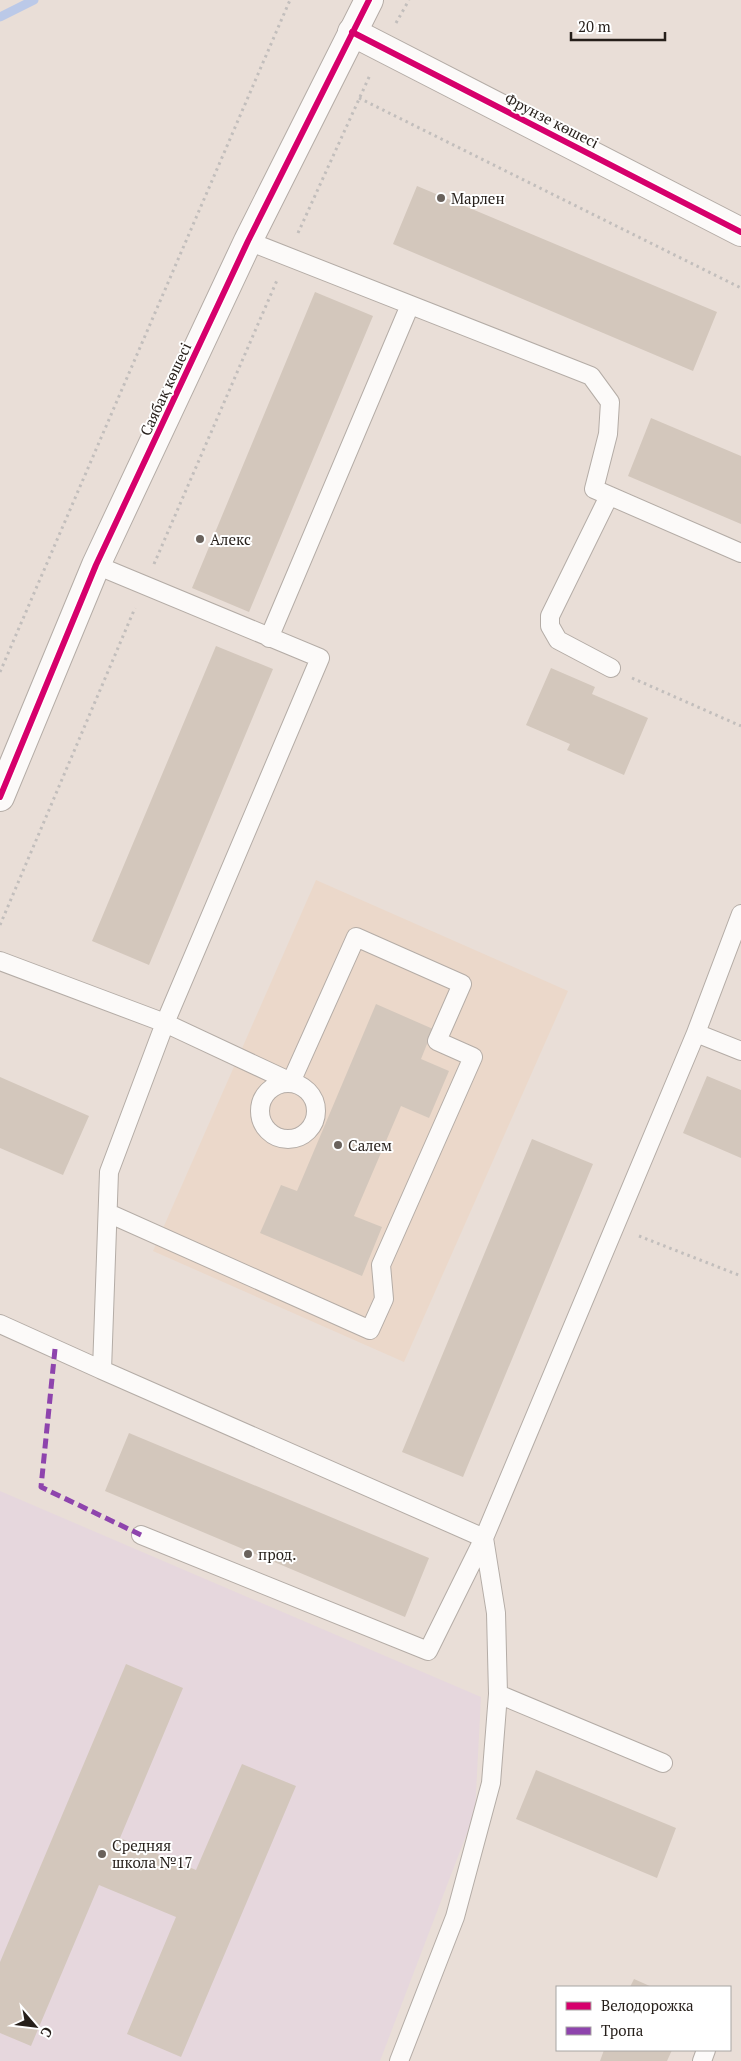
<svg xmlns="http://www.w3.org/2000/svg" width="741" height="2061" viewBox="0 0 741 2061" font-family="'PT Serif',serif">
<rect width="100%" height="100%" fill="#e9ded7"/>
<!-- built -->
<path fill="#ebd8ca" d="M316,880l252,111 -164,371 -251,-111z"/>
<!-- education -->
<path fill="#e6d7dd" d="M0,1491l481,206 -6,115 -95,249h-380z"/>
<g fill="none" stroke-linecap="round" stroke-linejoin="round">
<!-- stream -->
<path stroke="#bbc9e8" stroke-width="9" d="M0,17l34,-17"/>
</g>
<!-- building -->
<path fill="#d3c7bc" d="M417,186l300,126 -24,59 -300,-127z
M315,292l58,24 -124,296 -57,-24z
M651,418l90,38v68l-113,-48z
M216,646l57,23 -124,296 -57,-24z
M551,668l44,19 -3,7 56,24 -24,57 -57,-25 3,-6 -44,-19z
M376,1004l57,25 -12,30 28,12 -20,47 -28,-12 -47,110 28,11 -20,49 -102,-43 21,-48 16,6z
M707,1076l34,14v68l-58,-25z
M0,1077l89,39 -26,59 -63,-27z
M532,1139l61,25 -130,313 -61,-25z
M129,1433l300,125 -24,59 -300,-126z
M126,1664l57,24 -63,150 76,32 46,-106 54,22 -115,271 -54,-23 49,-117 -77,-32 -68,161 -31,-13v-71z
M536,1770l140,58 -19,50 -141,-59z
M634,1979l18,8h-22z
M604,2050h68l-5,11h-67z"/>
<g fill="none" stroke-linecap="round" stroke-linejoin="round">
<!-- service casing -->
<g stroke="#b4aca6" stroke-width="20">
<path id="service" d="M248,241l343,135 19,26 -2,32 -14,55 147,64
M609,496l-59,120v10l8,14 53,28
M96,565l224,93 -155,365 -56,149 -7,198 382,168 -56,113 -287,-116
M269,638l141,-333
M0,961l165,62 126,59 65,-145 106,47 -25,57 36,16 -92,208 3,34 -14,31 -262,-117
M696,1033l45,-119
M260 1111a28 28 0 1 1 56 0a28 28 0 1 1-56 0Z
M0,1324l102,46
M498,1694l165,69
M399,2061l56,-144 36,-134 7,-89 -2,-81 -12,-75 212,-505 45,18
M702,2061l4,-11"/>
</g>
<!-- minor casing -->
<g stroke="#b4aca6" stroke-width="30">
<path id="minor" d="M352,32l389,200"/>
</g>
<!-- tertiary casing -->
<g stroke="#b4aca6" stroke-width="30">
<path id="tertiary" d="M0,797l96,-232 152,-324 121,-241"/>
</g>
<!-- path -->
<path stroke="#c2bebc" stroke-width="3" stroke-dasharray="2.5 4" stroke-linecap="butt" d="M396,23l13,-23
M359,98l382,190
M298,233l72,-158
M154,564l124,-286
M0,672l290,-672
M632,678l109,48
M0,925l135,-317
M639,1236l102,40"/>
<!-- service -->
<use href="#service" stroke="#fcfaf9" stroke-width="18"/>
<!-- minor -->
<use href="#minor" stroke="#fcfaf9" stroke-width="28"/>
<!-- tertiary -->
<use href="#tertiary" stroke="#fcfaf9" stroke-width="28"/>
<!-- quiet -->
<path stroke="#8e44ad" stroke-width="5" stroke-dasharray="10 5" stroke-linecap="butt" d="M55,1349l-14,138 100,48"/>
<!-- cycleway casing -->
<g stroke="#fff" stroke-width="9">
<path id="cycleway" d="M352,32l389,200
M0,797l96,-232 152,-324 121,-241"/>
</g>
<!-- cycleway -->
<use href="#cycleway" stroke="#d6006c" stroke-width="6"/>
</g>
<!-- markers -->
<g fill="#6a625c" stroke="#fff" stroke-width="2">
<circle cx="441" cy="198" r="5"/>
<circle cx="200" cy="539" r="5"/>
<circle cx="338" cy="1145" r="5"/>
<circle cx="248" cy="1554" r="5"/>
<circle cx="102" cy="1854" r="5"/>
</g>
<g text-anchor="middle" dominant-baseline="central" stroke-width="4" stroke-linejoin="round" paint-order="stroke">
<!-- street labels -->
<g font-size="15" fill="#261f1a" stroke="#fff">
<text transform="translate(552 120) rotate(27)">Фрунзе көшесі</text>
<text transform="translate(165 389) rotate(-65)">Саябақ көшесі</text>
</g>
<!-- poi labels -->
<g font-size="15" fill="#261f1a" stroke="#fff" text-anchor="start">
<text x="451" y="198">Марлен</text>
<text x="210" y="539">Алекс</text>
<text x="348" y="1145">Салем</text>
<text x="258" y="1554">прод.</text>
<text x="112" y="1845">Средняя<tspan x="112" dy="17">школа №17</tspan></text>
</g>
</g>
<!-- legend -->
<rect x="556" y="1986" width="175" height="65" fill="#ffffff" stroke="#a8a5a3"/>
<rect x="566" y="2002" width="25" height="8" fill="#d6006c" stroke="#a8a5a3"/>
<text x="601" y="2011" font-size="15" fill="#261f1a">Велодорожка</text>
<rect x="566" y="2027" width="25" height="8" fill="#8e44ad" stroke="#a8a5a3"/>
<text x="601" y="2036" font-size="15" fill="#261f1a">Тропа</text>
<!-- north arrow -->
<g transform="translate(35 2026) rotate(118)" stroke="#ffffff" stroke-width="4" paint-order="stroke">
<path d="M0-4L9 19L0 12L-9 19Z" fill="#261f1a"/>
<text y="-8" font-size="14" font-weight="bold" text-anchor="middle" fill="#261f1a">С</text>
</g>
<!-- scale -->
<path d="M571 32v8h94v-8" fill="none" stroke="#261f1a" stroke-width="2.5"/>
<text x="578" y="32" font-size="15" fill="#261f1a" stroke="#ffffff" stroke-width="4" paint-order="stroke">20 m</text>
</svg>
